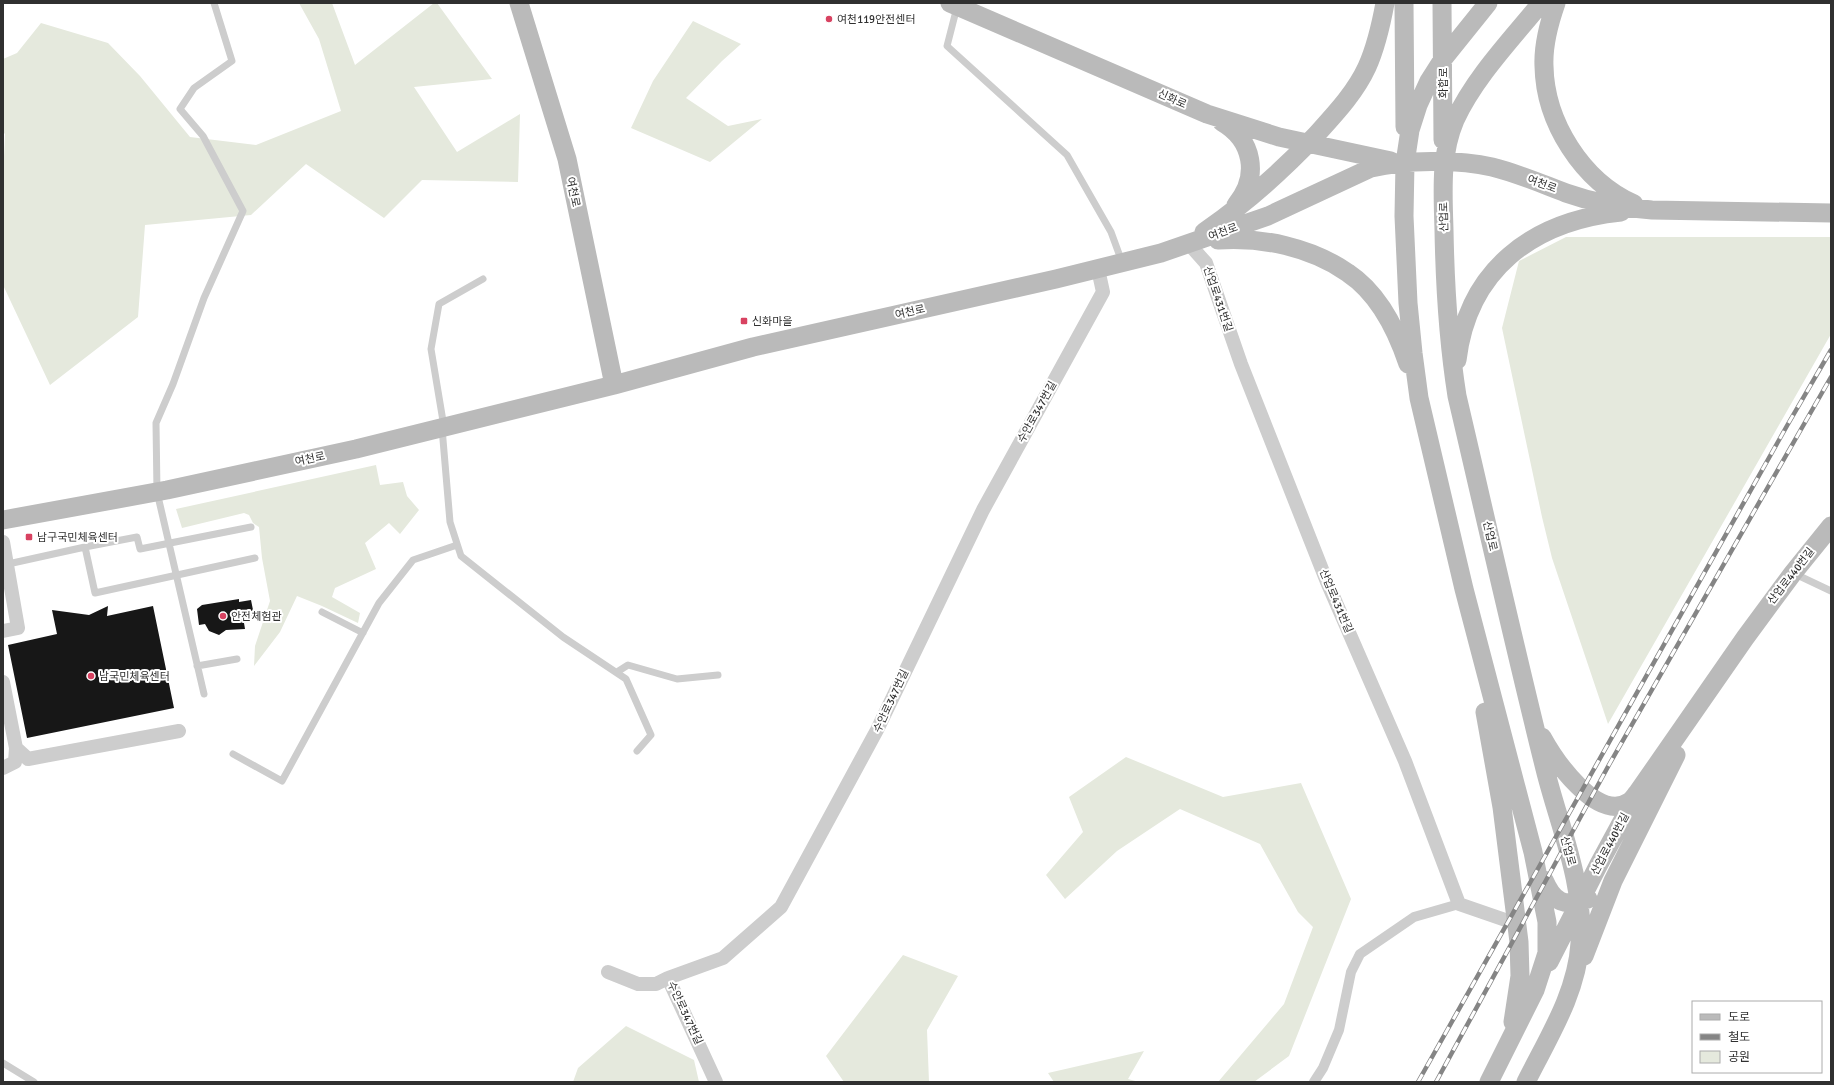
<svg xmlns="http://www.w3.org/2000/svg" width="1834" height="1085" viewBox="0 0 1834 1085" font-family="Signika,'Noto Sans KR',sans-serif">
<rect width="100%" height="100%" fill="#fff"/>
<!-- green -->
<path fill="#e5e9dd" d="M299,3h33l23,62 79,-62h3l55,76 -78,8 43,65 63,-38 -2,68 -96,-2 -38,38 -78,-54 -55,51 -106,10 -7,92 -88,68 -47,-100v-106l2,-45 -2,-2v-73l14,-6 24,-30 67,20 32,33 50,61 66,8 85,-34 -22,-72z
M693,21l48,23 -19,17 -36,37 42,28 34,-7 -52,43 -79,-34 22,-47z
M1566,237h265v97l-223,390 -56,-166 -10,-41 -40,-189 17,-67z
M376,465l4,20 23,-3 4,14 12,14 -19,24 -11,-11 -24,20 11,26 -41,19 -3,9 28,16 -2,10 -36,-17 -25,-10 -17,36 -26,34 1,-20 15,-45 -8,-43 -3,-31 -6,-4 -4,-8 -5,-2 -62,15 -6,-19z
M1126,757l97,40 78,-14 50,116 -62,157 -35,26h-36l66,-78 29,-77 -15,-15 -38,-68 -80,-35 -63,42 -52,48 -19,-24 37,-43 -14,-35z
M903,955l55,21 -31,54 2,52h-85l-18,-26z
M626,1026l68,34 5,22h-126l5,-14z
M1144,1051l-16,28 11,3h-85l-6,-9z"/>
<!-- building -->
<path fill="#171717" d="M239,599v3l12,-2 3,15 -11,2 2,12 -19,1 -7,5 -10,-4 -4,-7 -6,1 -2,-16 5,-4z
M108,606l-1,10 46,-10 21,102 -147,30 -19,-93 49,-11 -5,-24 37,5z"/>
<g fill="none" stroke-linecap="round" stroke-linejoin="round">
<!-- service -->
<path stroke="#cdcdcd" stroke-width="7" d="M957,7l-10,39 120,109 44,77 11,30
M444,427l-13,-78 8,-45 44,-25
M442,428l8,94 11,34 102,81 63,42 25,56 -14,16
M251,527l-111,22 -3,-12 -52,10 10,46 160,-35
M8,564l77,-17
M1793,573l38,18
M322,612l41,21
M197,666l40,-7
M617,672l11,-7 49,14 41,-4
M204,694l-47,-202 -1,-69 17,-39 31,-86 39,-87 -40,-75 -23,-27 14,-21 38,-27 -18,-58
M233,754l49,27 97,-178 34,-43 44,-15
M3,1063l31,19"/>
<!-- pedestrian -->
<path stroke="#cdcdcd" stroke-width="10" d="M1314,1082l9,-14 16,-38 12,-58 9,-18 54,-37 45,-13"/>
<!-- minor -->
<path stroke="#cdcdcd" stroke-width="14" d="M1189,244l17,19 35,101 86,218 78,179 54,143 58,20
M3,542l15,86 -15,3
M3,682l13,66 -1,14 -12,6
M16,748l12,11 151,-28
M608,972l30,12h18l12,-6 55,-20 58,-51 96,-177 106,-220 120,-218 -5,-23
M668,978l48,104"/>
<!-- secondary -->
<path stroke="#bababa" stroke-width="19" d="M519,3l48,156 47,226
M950,3l257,111 72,23 112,24
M1404,3l1,124
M1442,3l1,137
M1488,3l-45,56 -14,22 -11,24 -8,25 -5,33 -1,53 4,87 5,50 6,45 45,191 69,263 14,70v31l-12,37 -46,92
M1556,3c-7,20 -13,42 -12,63 1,56 38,115 90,138
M1222,122c31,18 38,54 14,83
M1204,232c41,-28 78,-61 112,-97 19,-21 39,-42 51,-68 9,-20 14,-42 18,-64
M1218,240c44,-3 93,7 130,33 30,20 49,58 60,91
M1457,360c11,-90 75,-139 164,-148
M3,520l164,-30 189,-41 258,-64 139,-38 303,-68 105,-26 107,-37 103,-48c34,-8 87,-9 121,-1 25,6 50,17 74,26 28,10 57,15 86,17l179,3
M1485,712l17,95 17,135 1,34 -7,46
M1542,737c12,22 55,86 87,65 3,-2 6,-6 8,-9
M1544,880c10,23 20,27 44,19
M1584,956l29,-75 63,-126
M1549,962l50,-98 39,-72 107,-154 48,-65 38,-47
M1526,1082c22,-44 51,-89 54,-139 5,-60 -21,-117 -35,-174 -31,-124 -59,-249 -88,-373 -9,-57 -12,-109 -13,-166 -1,-37 -4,-75 11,-110 20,-43 56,-80 86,-117"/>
<!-- rail casing -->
<g stroke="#858585" stroke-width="4.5">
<path id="rail" d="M1418,1082l370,-658 43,-74
M1436,1082l174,-319 221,-386"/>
</g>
<!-- rail -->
<use href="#rail" stroke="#fff" stroke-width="3" stroke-dasharray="9" stroke-linecap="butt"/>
</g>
<!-- markers -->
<g fill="#d84261" stroke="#fff" stroke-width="1.5">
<circle cx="829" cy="19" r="4"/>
<rect x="740" y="317" width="8" height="8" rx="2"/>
<rect x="25" y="533" width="8" height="8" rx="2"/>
<circle cx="223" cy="616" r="4"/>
<circle cx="91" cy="676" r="4"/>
</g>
<g text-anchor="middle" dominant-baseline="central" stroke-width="4" stroke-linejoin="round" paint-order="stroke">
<!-- poi labels -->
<g font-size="11" fill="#303030" stroke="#fff" text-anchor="start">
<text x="837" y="19">여천119안전센터</text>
<text x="752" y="321">신화마을</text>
<text x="37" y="537">남구국민체육센터</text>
<text x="231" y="616">안전체험관</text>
<text x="99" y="676">남국민체육센터</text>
</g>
<!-- street labels -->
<g font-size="11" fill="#303030" stroke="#fff">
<text transform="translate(1443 83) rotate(-90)">화합로</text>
<text transform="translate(1172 99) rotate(24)">신화로</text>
<text transform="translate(1542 184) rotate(20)">여천로</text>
<text transform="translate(573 192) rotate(78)">여천로</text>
<text transform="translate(1444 217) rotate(-91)">산업로</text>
<text transform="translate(1223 232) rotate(-20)">여천로</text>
<text transform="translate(1218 299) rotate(71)">산업로431번길</text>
<text transform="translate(910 312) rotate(-13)">여천로</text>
<text transform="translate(1037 412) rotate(-61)">수안로347번길</text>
<text transform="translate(310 459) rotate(-12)">여천로</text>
<text transform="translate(1490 536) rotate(77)">산업로</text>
<text transform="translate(1791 576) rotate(-52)">산업로440번길</text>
<text transform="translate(1336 601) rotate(67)">산업로431번길</text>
<text transform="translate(891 701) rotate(-65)">수안로347번길</text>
<text transform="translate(1610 844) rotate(-62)">산업로440번길</text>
<text transform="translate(1568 851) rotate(75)">산업로</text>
<text transform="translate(685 1013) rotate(65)">수안로347번길</text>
</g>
</g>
<!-- border -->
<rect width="1834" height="1085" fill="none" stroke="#303030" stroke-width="8"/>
<!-- legend -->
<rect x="1692" y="1001" width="130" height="72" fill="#ffffff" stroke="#acacac"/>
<rect x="1700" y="1014" width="20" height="6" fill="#bababa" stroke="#acacac"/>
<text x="1728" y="1021" font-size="12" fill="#303030">도로</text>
<rect x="1700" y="1034" width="20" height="6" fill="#858585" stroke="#acacac"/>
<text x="1728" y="1041" font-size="12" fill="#303030">철도</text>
<rect x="1700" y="1051" width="20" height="12" fill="#e5e9dd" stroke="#acacac"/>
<text x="1728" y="1061" font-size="12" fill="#303030">공원</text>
</svg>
